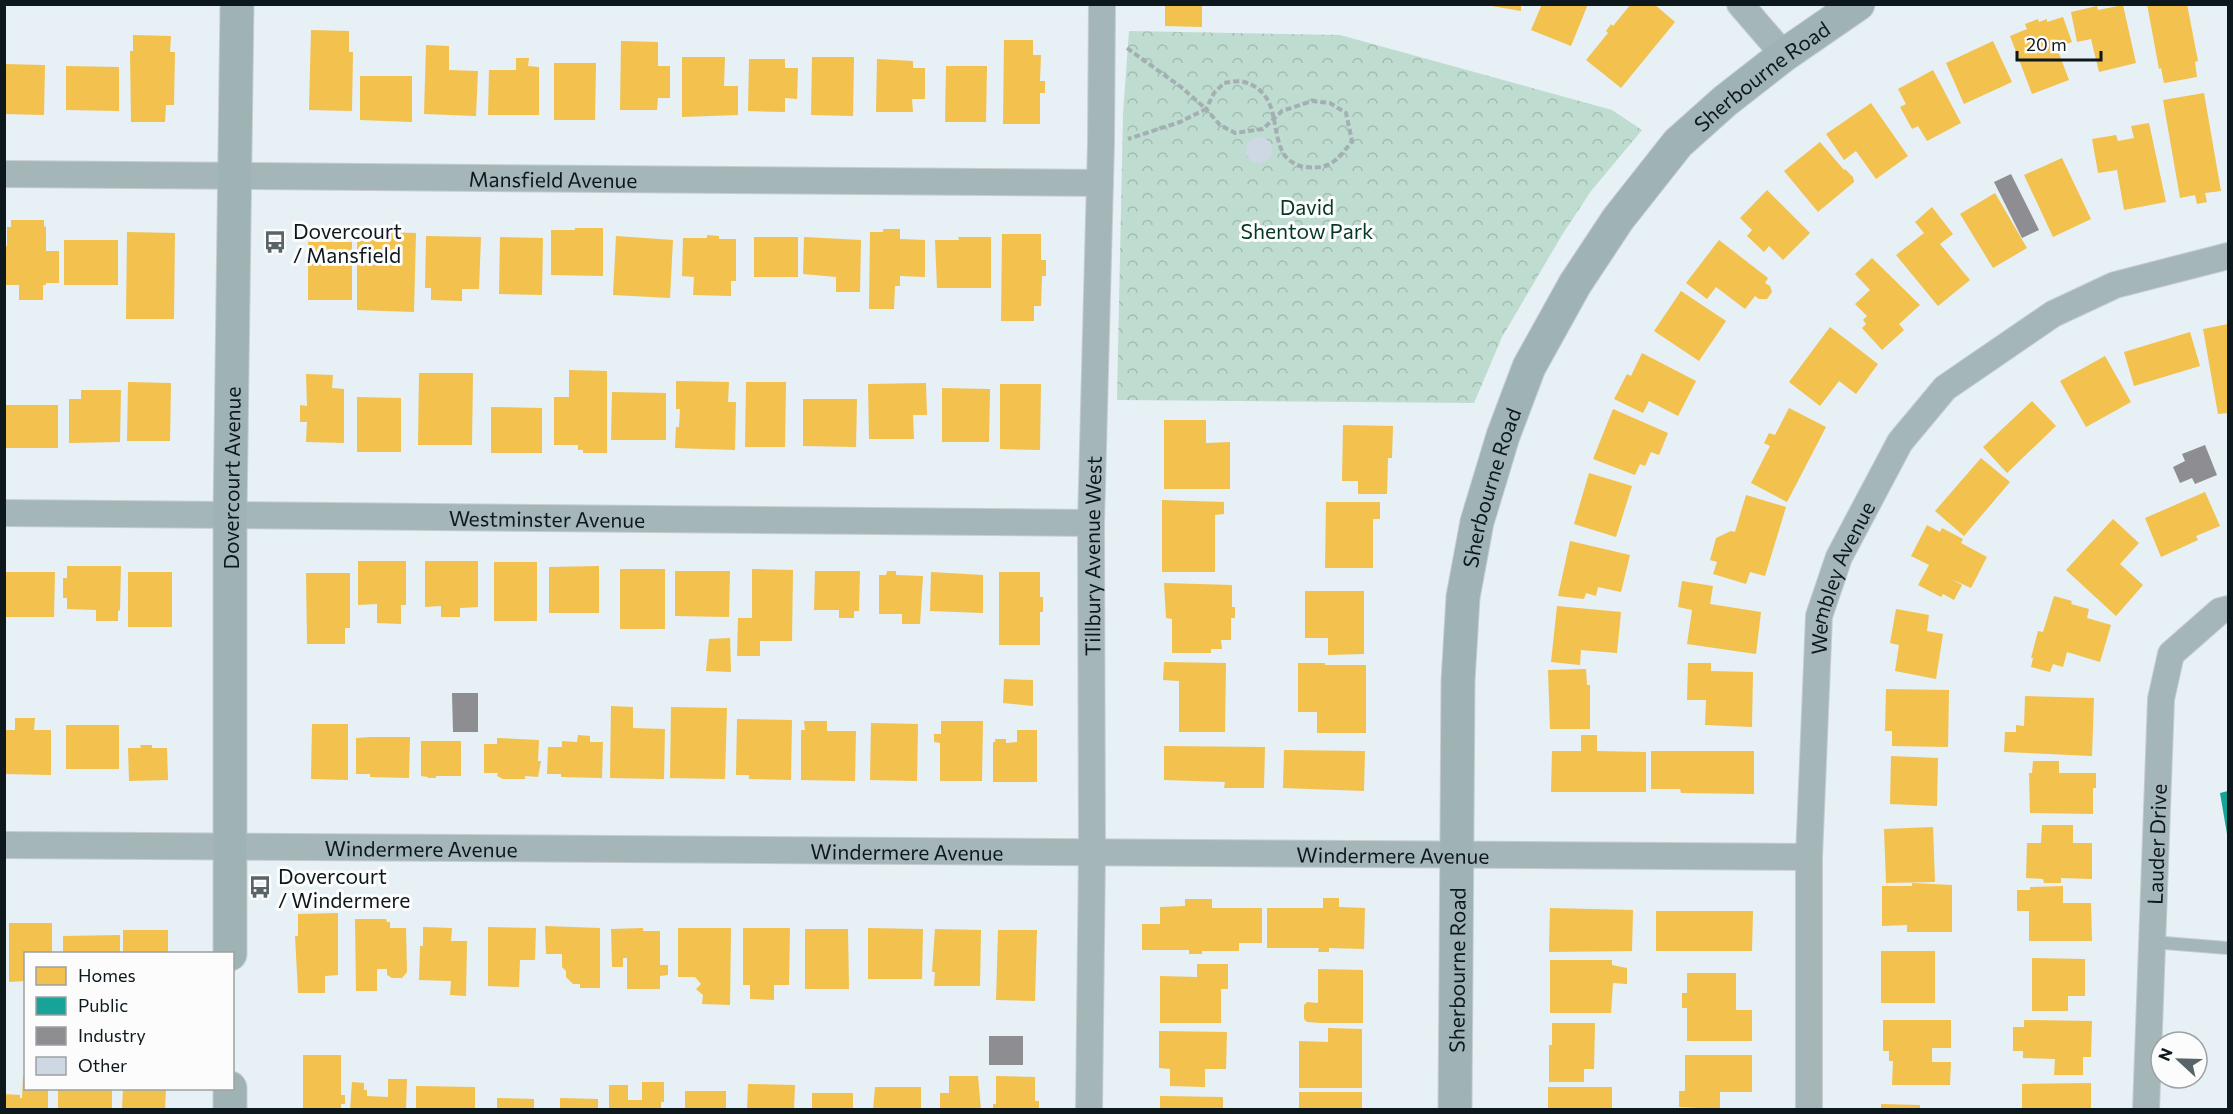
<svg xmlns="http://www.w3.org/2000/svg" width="2233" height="1114" viewBox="0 0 2233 1114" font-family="Commissioner,sans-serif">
<defs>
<pattern id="park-crowns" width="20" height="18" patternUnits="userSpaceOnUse" patternTransform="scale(1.5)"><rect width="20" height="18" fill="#bedcd0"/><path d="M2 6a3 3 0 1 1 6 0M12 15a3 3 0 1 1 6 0" fill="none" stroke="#a2bcb2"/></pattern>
</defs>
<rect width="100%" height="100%" fill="#e6f0f5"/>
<!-- park -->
<path fill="url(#park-crowns)" d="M1129,31l211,4 272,75 30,20 -51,61 -29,44 -60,102 -28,66 -357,-3 6,-286z"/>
<!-- homes -->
<path fill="#f2c14e" d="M1165,4h37v23l-37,-1z
M1480,4h41v7z
M1542,4h46l-17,42 -40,-16z
M1631,4h23l21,18 -54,66 -35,-28 22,-27 -2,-2 5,-7 2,2z
M2147,4h40l11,57 -3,1 2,15 -33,6 -3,-15 -2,1z
M2123,5l13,58 -37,9 -8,-33 -14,3 -6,-30 26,-6 1,4z
M2063,17l9,25 -15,6 12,32 -37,14 -22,-58 17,-7 -2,-5 13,-5 1,3 8,-3v3z
M311,30l38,1v21h4l-1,59 -43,-1z
M133,35l38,1 -1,16h5l-1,53h-8l-1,17h-34l-1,-71h3z
M1004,40h29v15h8l-1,26h5v12h-5v31h-37z
M621,41l37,1v24h12v32h-12l-1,12h-37z
M1993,41l19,41 -48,22 -18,-41z
M426,45l23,1v24l29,1 -2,45 -52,-2z
M682,57h43l-1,29h14v29l-56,2z
M812,57h42l-1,59 -42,-1z
M516,58h13l-1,8 11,1v48h-51l1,-45h27z
M749,59h36v9h13l-1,31 -12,-1v14l-37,-1z
M877,59l36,2v7h12v31h-13l1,13h-37z
M554,63h42l-1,57h-41z
M4,64l41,1 -1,50 -40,-1z
M66,66l53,1v44l-53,-1z
M946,66h41l-1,56h-41z
M1933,70l28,53 -34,18 -9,-15 -6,3 -12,-22 6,-3 -8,-15z
M360,76h52v46l-52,-2z
M2204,93l17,98 -16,2 2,9 -10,2 -2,-9 -15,3 -17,-98z
M1871,103l37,53 -32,23 -20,-28 -12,9 -18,-26z
M2149,123l17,79 -42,8 -7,-40 -19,3 -6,-34 24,-4 2,6 16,-3 -3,-12z
M1820,142l24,28 1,-1 8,8 1,5 -36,30 -34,-41z
M2062,158l29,61 -38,18 -29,-62z
M1767,190l43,43 -27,27 -14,-14 -5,6 -17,-16 5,-6 -12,-12z
M1995,193l32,55 -34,20 -33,-54z
M1932,207l21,27 -13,10 30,36 -32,26 -42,-51 28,-22 -9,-11z
M11,220h33v7l2,-1v25h13v32h-13v2h-3v15h-24v-15h-14v-39h2v-19h4z
M575,228h28v48l-52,-1v-45h24z
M883,229h17v10l25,1v37l-25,-1v10h-5l-1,23h-25l1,-77h13z
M127,232l48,1 -1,86h-48z
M384,232l32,1 -2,79 -57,-2v-72h24z
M1002,234h39v26h5v16h-4l-1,30h-7v15h-33z
M707,235l12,1v3h17v42h-5v15l-38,-1 1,-18 -12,-1 1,-38h24z
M426,236l55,1 -2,52h-17v12l-31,-1v-12h-6z
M616,236l57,4 -3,58 -57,-3z
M500,237l43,1 -1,57 -43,-1z
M754,237h44v40h-44z
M804,237l57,3 -1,52h-24v-15l-33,-3z
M958,237h33v51h-54l-2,-48h24z
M64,240h54v45h-54z
M1719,240l49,38 -3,5 5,3 2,6 -5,7h-8l-4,-3 -10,13 -29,-22 -9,12 -21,-16z
M308,242h44v58h-44z
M1872,258l48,47 -21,19 5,6 -22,20 -20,-22 4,-4 -3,-4 4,-4 -12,-12 15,-14 -15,-16z
M1681,291l45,30 -27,40 -45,-30z
M2228,324v89l-10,1 -15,-85z
M1830,327l48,37 -22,30 -17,-13 -19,25 -31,-24z
M2190,332l10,34 -66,20 -10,-34z
M1642,353l54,28 -18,35 -29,-15 -6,12 -29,-14 13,-25 4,2z
M2105,356l26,46 -45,25 -26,-46z
M569,370l38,1v82h-24v-3h-5v-5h-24v-48h15z
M419,373h54l-1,72h-54z
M306,374l27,1 -1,13 12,1v54l-38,-1 1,-20h-7v-17l7,1z
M676,381l53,1 -1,20h8l-1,48 -60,-2 1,-21h3l1,-18h-4z
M128,382l43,1 -1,58h-43z
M746,382h40l-1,65h-40z
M926,383l1,32h-14l1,24h-45l-1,-55z
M1000,384h41l-1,66 -40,-1z
M942,388l48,1 -1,53h-47z
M81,390h40l-1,52 -51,1v-44h12z
M612,392l54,1v47h-55z
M357,397l44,1v54h-44z
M803,399h54l-1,48 -53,-1z
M2032,401l24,25 -49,47 -24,-26z
M5,405h53v43h-53z
M491,407l51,1v45h-51z
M1789,408l37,19 -39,75 -36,-19 19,-37 -6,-3 5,-10 6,2z
M1613,409l55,24 -9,22 -8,-3 -6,14 -5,-2 -5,11 -42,-16z
M1164,420h42v23l24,-1v47h-66z
M1343,425l50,1 -1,32h-4l-1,36h-29v-13h-16z
M1981,458l29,24 -46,54 -29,-25z
M1589,473l43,13 -16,51 -42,-13z
M2205,492l15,34 -24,10 2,4 -37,17 -16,-39z
M1746,495l40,12 -21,69 -15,-4 -4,12 -33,-10 4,-12 -7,-2 6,-22 15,-7 4,1z
M1162,500l62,2v12l-9,1v57h-53z
M1326,502h54v17h-7v49h-48z
M2113,519l26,24 -19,21 23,21 -27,31 -50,-46z
M1927,525l13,7 2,-4 21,11 -2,4 26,14 -16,31 -20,-9 11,6 -8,15 -11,-6 -2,3 -23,-12 11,-20 -18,-9z
M1570,541l60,14 -9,37 -23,-5 -2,9 -10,-3 -2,6 -26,-3z
M358,561h48v44h-5v19l-24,-1v-19l-19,1z
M425,561h53v46l-18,1v9h-19v-11l-16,1z
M494,562h43v59h-43z
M67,566h54l-1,44 -2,1v10h-22v-11l-29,-1v-11h-4v-20h4z
M599,566v47h-50v-46z
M620,569h45v60h-45z
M752,569l41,1 -1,71h-32v15h-23l1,-38h14z
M675,571h55l-1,46 -54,-1z
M815,571h45l-1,40h-5v7h-15v-8h-25z
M887,571h9v4l27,1 -3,48h-18v-10h-23v-39h7z
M4,572h51l-1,45h-50z
M128,572h44v55h-44z
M931,572l52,3v38l-53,-2z
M999,572h41v25h3v15h-3v33h-41z
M306,573h44v55h-5v16h-38z
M1682,581l31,5 -3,18 51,8 -5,42 -69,-10 5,-34 -14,-3z
M1164,583l68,2v22h3v11h-4v22h-10l1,9h-11v4h-39v-34l-6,-1z
M1305,591h59v63l-36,1v-17h-23z
M2054,596l18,5 -1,3 18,5 -2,9 24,7 -11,37 -33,-10 -4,15 -10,-3 -3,8 -19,-5 2,-9h-2l7,-27 5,1z
M1557,606l64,6 -4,41 -36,-3 -1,15 -29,-3z
M1896,609l33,6 -2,16 16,3 -7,45 -41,-8 4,-26 -9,-2z
M730,638l1,34 -25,-1 3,-32z
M1164,662l62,1 -1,69h-46v-51l-16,-1z
M1298,663h27v2h41v68h-49v-21h-19z
M1688,663h23v8l42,1 -1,55 -47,-2 1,-25h-19z
M1586,669l1,16h3v44h-40l-2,-59z
M1004,679l29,1v26l-30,-3z
M1886,689l63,1 -1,57 -56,-1v-15h-7z
M2025,696l69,2 -2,58 -88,-4 1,-20h11v-7l8,1z
M611,706l22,1v21l32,1 -1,50 -54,-1z
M671,707l56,1 -2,71 -55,-1z
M15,718h20l-1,12h17v45l-47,-1v-44h11z
M737,719l55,1 -1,60 -42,-1v-4h-13z
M804,721h23v10h29l-1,50 -54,-1v-50h4z
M941,721h42l-1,60h-42v-38l-6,-1v-8h7z
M871,723l47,1 -1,57 -47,-1z
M312,724h36v56l-37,-1z
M66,725h53v44h-53z
M1017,730h20v52h-44v-40h2v-3h11v4l11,-1z
M578,735l12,1v6h13l-1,36 -41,-1v-3h-14l1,-27h14v-6l15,1z
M1581,735h16v16l49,1v40h-95l1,-41h29z
M371,737h39l-1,41 -39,-1v-3h-14v-36z
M497,738l42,2 -1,21h3l-3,16 -13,-1v3h-22l-6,-3 1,-3h-14v-29h13z
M421,741h40v35h-25v2h-8v-1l-7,-1z
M140,745h12v3h15l1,32 -39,1 -1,-33h13z
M1164,746l101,1 -1,41h-40l1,-6 -61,-2z
M1284,750l81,1 -1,40 -81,-3z
M1651,751h103v43l-73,-1 -1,-4h-29z
M1891,756l47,2 -1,48 -47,-2z
M2033,761h26v12h37v15h-3v26l-63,-1 -1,-40h3z
M2042,825h31v18h19v36l-31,-1v5h-17l-1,-4 -17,-1 1,-35h14z
M1933,827l2,55 -49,1 -2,-54z
M1912,883l40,2v47h-45v-7l-25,1v-40h30z
M2063,886v17h28l1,38h-63v-30h-12v-21h13v-3z
M1323,898h16v9l26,1 -1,41 -35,-1v4h-11l1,-4h-52v-40h56z
M1185,899h27v9h50v35h-23v8h-37v3h-13v-4h-47v-26h18v-17l25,-1z
M1550,908l83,2 -1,41 -83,1z
M1656,911h97l-1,40h-96z
M338,913v62l-13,1v17h-27l-3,-57h3v-22z
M355,919h31l1,3h3v6h16l1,44 -5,6h-10l-5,-3v-6h-10v22h-21z
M9,923h43v31h-26v27l-17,1z
M545,926l55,2v60h-20v-4h-7l-7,-7v-6l-4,-4v-13h-16z
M423,927l29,1 -1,13h16l-1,55 -16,-1 1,-14 -32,-1 1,-34h3z
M488,927l48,1 -1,32h-15l-1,27 -31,-1z
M643,928v3h17v34h8v10l-8,1v13h-33v-31h-4v9h-11l-1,-38z
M678,928h53l-1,77 -28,-1 1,-9 -7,-6 5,-5 -6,-7h-17z
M743,928h47l-1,57h-15v15l-24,-1v-14h-7z
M868,928l55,1 -1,50h-54z
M805,929h43l1,60h-44z
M935,929l46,1 -1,56h-46l1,-14h-3z
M123,930h45v24h-45z
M998,930h39l-2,71 -39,-1z
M120,935v19h-57v-18z
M1881,951h54v52h-54z
M2032,958l53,1v37h-17v15h-36z
M1550,960h62v5l15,3v16l-14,-1 -2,30h-61z
M1197,964h31v25h-7v34h-61v-47l37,1z
M1318,969l45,1v53h-43l-13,-1 -3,-3v-14l3,-3 11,1z
M1687,973h49v37h16v31h-65v-33h-5v-15h5z
M1883,1020h68v28h-19v14h19l-1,23h-58l1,-24h-4v-10h-6z
M2024,1020l68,1 -1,36h-8v18h-29l1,-16 -32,-1v-7h-10v-24h11z
M1552,1023h43l-1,46h-10v13h-35v-37h3z
M1328,1028l34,1v59h-63v-47l29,1z
M1159,1031l68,1 -1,37h-21v18l-35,-1v-17l-11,-1z
M303,1055h38v40h4v9h-4v6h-38z
M1685,1055h67v37h-32v17l-41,-2v-16h6z
M23,1076h3v12h22v22h-44v-16l16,1v3h2z
M949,1076h29l3,34h-41v-17h9z
M996,1076l39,1v24h4v9h-46v-6h3z
M388,1079h19l-1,31h-56l2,-28 12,1v7h3v6l21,1z
M642,1082h22v20h-3v8h-52v-25h19v15h14z
M2091,1083v27h-69v-26z
M748,1084l47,1 -1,25h-47z
M416,1086l59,1v23h-59z
M875,1087h46v23h-48z
M1548,1087h64v23h-64z
M58,1088h54v22h-54z
M123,1088h43l-1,22h-43z
M685,1091h41v19h-41z
M1299,1092h63v18h-63z
M812,1093h41v17h-41z
M1160,1096l63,1v13h-63z
M497,1098l37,1v11h-37z
M560,1098l38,1v11h-38z
M1881,1104l39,1v5h-39z"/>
<!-- public -->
<path fill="#17a398" d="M2228,791v43h-1l-7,-41z"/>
<!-- industry -->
<path fill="#8d8d92" d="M2011,174l28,56 -17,8 -28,-56z
M2205,445l12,30 -22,9 -3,-6 -12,5 -7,-16 12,-6 -3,-7z
M452,693h26v39h-25z
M989,1036h34v29h-34z"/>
<!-- building -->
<path fill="#ced8e4" d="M1246 150a13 13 0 1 1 26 0a13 13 0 1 1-26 0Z"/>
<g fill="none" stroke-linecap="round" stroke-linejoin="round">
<!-- lane casing -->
<g stroke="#c5cdd1" stroke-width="14">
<path id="lane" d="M2152,942l75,6"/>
</g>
<!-- street casing -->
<g stroke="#c5cdd1" stroke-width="28">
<g id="street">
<path d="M1740,4l44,51"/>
<path id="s1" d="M4,174l1096,9"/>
<path id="s2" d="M4,513l1087,10"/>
<path id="s3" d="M4,845l1805,12"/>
<path id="s4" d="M1089,1110l3,-257 -1,-330 10,-380 1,-139"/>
<path id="s5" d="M1809,1110v-253l10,-241 20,-59 61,-115 45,-54 108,-74 62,-29 113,-29"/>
<path id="s6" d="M2146,1110l15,-411 10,-45 49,-43 8,-2"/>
</g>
</g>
<!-- secondary casing -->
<g stroke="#c5cdd1" stroke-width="35">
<g id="secondary">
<path id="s7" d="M230,954v-439l7,-511"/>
<path d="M230,1110v-22"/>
<path id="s8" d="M1455,1110l3,-429 5,-84 14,-75 26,-86 26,-69 46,-83 43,-65 60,-76 47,-42 59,-46 74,-51"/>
</g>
</g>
<!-- path -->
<path stroke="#a3afb2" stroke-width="4" stroke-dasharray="6 3" stroke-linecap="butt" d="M1127,48l54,39 25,22 -26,13 -52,17
M1274,119c2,11 4,27 11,37 5,6 13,10 20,11 25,3 33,-7 47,-26l-6,-28 -16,-10 -18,-2 -30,10 -19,18 -28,4 -15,-8 -14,-16 8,-16 10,-10c6,-1 15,-3 20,-1 19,5 27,20 30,37"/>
<!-- lane -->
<use href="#lane" stroke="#a5b6b9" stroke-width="12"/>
<!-- street -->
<use href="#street" stroke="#a5b6b9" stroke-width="26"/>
<!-- secondary -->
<use href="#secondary" stroke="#9fb3b5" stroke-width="33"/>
</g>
<!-- icons -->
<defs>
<g id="bus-bare" transform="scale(1.8)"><path d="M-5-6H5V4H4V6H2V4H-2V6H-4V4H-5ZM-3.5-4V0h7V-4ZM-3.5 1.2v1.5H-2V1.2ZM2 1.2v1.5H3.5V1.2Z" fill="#596469" stroke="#fcfcfc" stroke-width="2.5" paint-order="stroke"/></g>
</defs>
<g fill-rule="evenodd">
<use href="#bus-bare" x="275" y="242"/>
<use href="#bus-bare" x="260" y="887"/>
</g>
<g text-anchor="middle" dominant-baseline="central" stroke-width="6" stroke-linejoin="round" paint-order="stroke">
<!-- street labels -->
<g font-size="21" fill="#0d181d" stroke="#fcfcfc">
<text stroke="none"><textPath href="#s8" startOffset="1130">Sherbourne Road</textPath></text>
<text stroke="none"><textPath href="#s1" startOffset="549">Mansfield Avenue</textPath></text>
<text stroke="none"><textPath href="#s7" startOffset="476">Dovercourt Avenue</textPath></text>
<text stroke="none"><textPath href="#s8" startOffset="626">Sherbourne Road</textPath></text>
<text stroke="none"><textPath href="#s2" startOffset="543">Westminster Avenue</textPath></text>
<text stroke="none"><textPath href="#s4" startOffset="554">Tillbury Avenue West</textPath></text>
<text stroke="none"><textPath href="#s5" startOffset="537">Wembley Avenue</textPath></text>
<text stroke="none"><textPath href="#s6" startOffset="266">Lauder Drive</textPath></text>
<text stroke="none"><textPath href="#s3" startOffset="417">Windermere Avenue</textPath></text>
<text stroke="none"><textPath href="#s3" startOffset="903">Windermere Avenue</textPath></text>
<text stroke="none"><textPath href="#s3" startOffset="1389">Windermere Avenue</textPath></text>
<text stroke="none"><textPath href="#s8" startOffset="140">Sherbourne Road</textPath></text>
</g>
<!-- park labels -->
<g font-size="21" fill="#043824" stroke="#fcfcfc">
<text x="1307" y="206">David<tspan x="1307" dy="24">Shentow Park</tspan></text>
</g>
<!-- poi labels -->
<g font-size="21" fill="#0d181d" stroke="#fcfcfc" text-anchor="start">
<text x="293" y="230">Dovercourt<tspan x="293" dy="24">/ Mansfield</tspan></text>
<text x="278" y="875">Dovercourt<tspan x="278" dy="24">/ Windermere</tspan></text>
</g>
</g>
<!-- border -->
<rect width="2233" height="1114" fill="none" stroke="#0d181d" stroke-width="12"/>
<!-- legend -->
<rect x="24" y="952" width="210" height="138" fill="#fcfcfc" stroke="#9ca1a3" stroke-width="1.5"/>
<rect x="36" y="967" width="30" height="18" fill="#f2c14e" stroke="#9ca1a3" stroke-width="1.5"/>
<text x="78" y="982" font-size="18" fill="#0d181d">Homes</text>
<rect x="36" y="997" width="30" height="18" fill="#17a398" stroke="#9ca1a3" stroke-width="1.5"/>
<text x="78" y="1012" font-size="18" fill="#0d181d">Public</text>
<rect x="36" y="1027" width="30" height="18" fill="#8d8d92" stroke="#9ca1a3" stroke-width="1.5"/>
<text x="78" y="1042" font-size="18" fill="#0d181d">Industry</text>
<rect x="36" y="1057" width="30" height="18" fill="#ced8e4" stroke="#9ca1a3" stroke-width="1.5"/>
<text x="78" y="1072" font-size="18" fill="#0d181d">Other</text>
<!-- north arrow -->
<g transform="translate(2179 1060) rotate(292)"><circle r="28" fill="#fcfcfc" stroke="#9ca1a3" stroke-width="1.5"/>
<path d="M0-4.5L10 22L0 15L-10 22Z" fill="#596469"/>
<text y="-9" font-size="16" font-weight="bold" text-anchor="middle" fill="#0d181d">N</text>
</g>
<!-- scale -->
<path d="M2017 51v9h84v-9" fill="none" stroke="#0d181d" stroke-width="3"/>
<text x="2026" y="51" font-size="18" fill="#0d181d" stroke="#fcfcfc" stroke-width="4.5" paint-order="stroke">20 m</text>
</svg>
